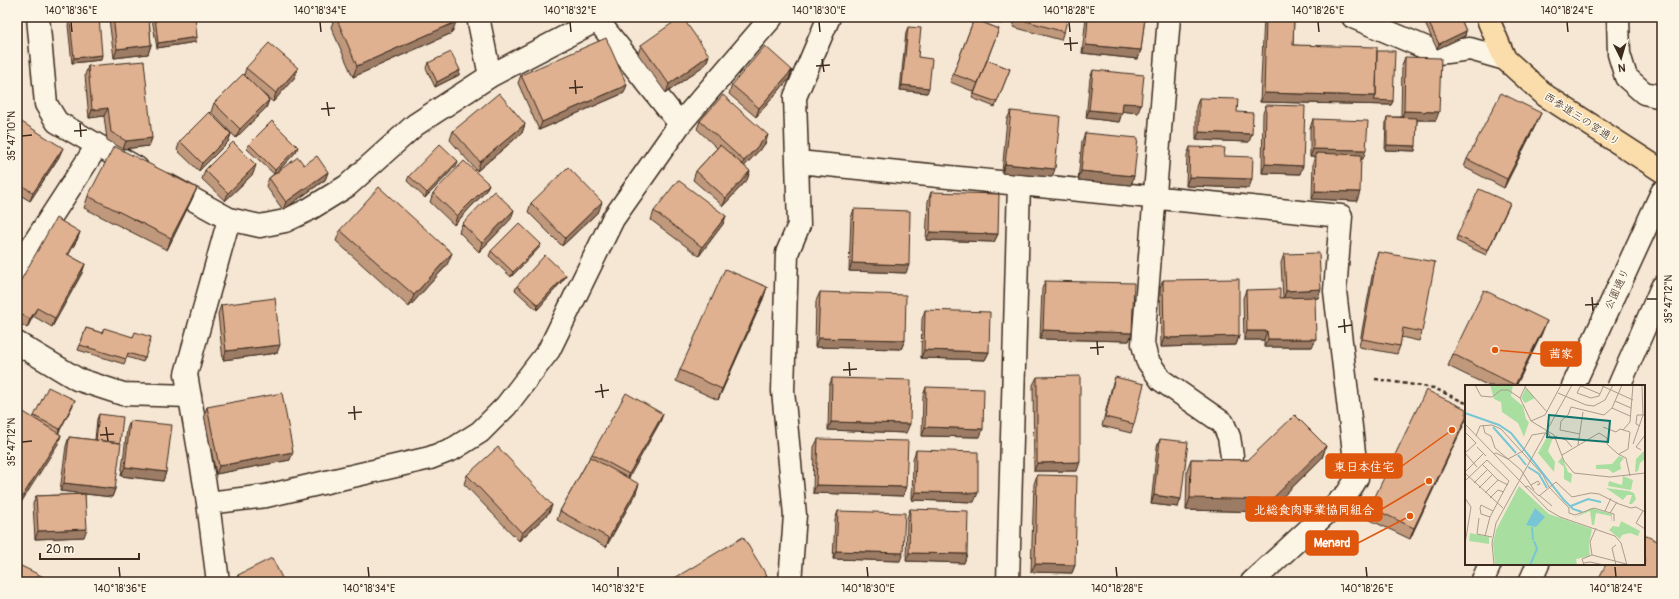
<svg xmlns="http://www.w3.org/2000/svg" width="1679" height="599" viewBox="0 0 1679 599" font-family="Pangolin,'Klee One',sans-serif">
<rect width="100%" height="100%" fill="#f6e7d4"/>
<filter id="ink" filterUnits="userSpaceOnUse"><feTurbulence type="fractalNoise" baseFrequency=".025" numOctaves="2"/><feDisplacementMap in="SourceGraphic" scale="8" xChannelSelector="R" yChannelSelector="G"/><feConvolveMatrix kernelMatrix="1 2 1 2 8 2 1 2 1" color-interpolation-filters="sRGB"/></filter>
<g filter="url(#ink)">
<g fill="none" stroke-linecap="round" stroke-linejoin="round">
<!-- minor casing -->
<g stroke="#3b2a1e" stroke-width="25">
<path id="minor" d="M38,17l8,87 11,18 80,46
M478,17l12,59
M1169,17l-26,327 4,16 14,20 62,43 6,14 3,19
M1353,17l85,36 32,-4 35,10
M1618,17l1,37 7,23 18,16 18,4
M598,21l82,103
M798,162l543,54 -6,75 22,187 -10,16 -95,88
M167,185l62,34 31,7 25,-5 23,-11 39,-24 68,-61 75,-49 113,-59
M17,269l80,-123
M17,343l60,36 46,15 67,2
M1573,386l89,-194
M1619,386l43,-99
M208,503l58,-7 164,-38 23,-9 27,-17 26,-26 43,-56 64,-131 67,-95 92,-107
M218,582l-10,-79 -22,-129 43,-155
M790,582l5,-67 -12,-124 4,-138 12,-28 -4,-128 34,-80
M1008,582l11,-398
M1482,582l8,-18
M1530,582l8,-18"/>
</g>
<!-- major casing -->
<g stroke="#3b2a1e" stroke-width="25">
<path id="major" d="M1487,17l18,42 41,37 116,75"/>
</g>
<!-- path -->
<path stroke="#3b2a1e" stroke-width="2.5" stroke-dasharray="4 3" stroke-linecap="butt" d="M1375,379l59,9 32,15"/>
<!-- minor -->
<use href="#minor" stroke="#fcf5e5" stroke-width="22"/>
<!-- major -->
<use href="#major" stroke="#fbddab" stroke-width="22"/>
</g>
<!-- wall -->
<path fill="#c0987c" stroke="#3b2a1e" d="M110,17h39l2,28 -3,9 -34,4 -5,-39z
M153,17h42l1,25 -39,6 -5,-29z
M335,17h119l-2,16 -99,44 -22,-50z
M977,17h27l-2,7z
M1016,17h52l-7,23 -48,-13z
M1086,17h59l-4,33 -3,9 -56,-6z
M1264,17h30l-1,28 84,6 16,50 -2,4 -131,-3z
M1403,17h8l-1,2z
M1422,17h38l6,14 -1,5 -28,13z
M974,19l25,10 -24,63 -25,-10z
M70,21l31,39 -29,3 -4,-38z
M908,27l10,30 9,36 -27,-3 6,-58z
M641,45l68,10 -3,9 -40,29 -28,-39z
M1405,57l31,63h-19l-2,31 -30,-1 1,-29 1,-4h14l1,-51z
M987,60l23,9 -15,38 -23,-9z
M428,63l31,12 -24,12 -9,-19z
M88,66l64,72 -3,8 -26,3 -16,-9 -3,-24 -15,2 -4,-43z
M246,68h52l-3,9 -22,25 -12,-10 8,8 -3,8 -30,30 -25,-26 3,-9 30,-28z
M792,70l-3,9 -33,38 -27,-23 3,-9z
M1093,70l45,43 -16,-2 -3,11 -33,-4 4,-40z
M521,75l103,18 -85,37 -21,-47z
M1199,98l38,14 12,30 -53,-2v-33z
M1266,105l34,69 -38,-1 1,-60z
M1011,111l41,66 -50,-4 5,-54z
M17,119l42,38 -29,44 -10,-6 -3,8z
M1313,119l50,40h-2l-4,42 -45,-2 1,-37 2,-5h-5v-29z
M700,121l65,23 -21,22 6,5 -3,9 -24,26 -30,-26 3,-9 21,-23 -20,-19z
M1537,122l-33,66 -40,-21 3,-8z
M525,124l-3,9 -45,38 -27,-31 3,-9z
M1085,133l49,43 -3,9 -53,-5 4,-39z
M231,134l-3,8 -29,29 -22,-21 3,-9z
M249,144l47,8 -21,22 29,-9 24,7 -3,8 -42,30 -17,-24 3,-8 5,-4 -27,-25z
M1190,147l34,9 25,32 -63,-2 1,-31z
M457,165l-32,33 -18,-17 2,-5z
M205,170l48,4 -28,27 -23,-22z
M489,184l-4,8 -31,33 -24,-23 3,-9z
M197,188l-5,11 -25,51 -83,-42 4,-12z
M931,192l67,42 -4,8 -68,-2 2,-39z
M531,203l68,8 -37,35 -34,-34z
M1510,203l-24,52 -30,-14 1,-5z
M854,209l52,64 -57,-2 2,-53z
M654,211l72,5 -3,8 -24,32 -48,-36z
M511,219l-32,33 -20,-20 3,-8z
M340,230l107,35 -38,42 -73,-66z
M80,232l-3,8 -9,15 17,9 -3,9 -30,54 -19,-11 -6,12 -10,-6v-35z
M541,244l-2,4 -28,29 -22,-21 2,-5z
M1378,252l44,80 -3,9 -18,-4 -1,9 -3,8 -38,-7 16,-87z
M1284,254l34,44h-3l-3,49h-48v-7h-20l-1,-42 3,-8 34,8h3l-2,-35z
M566,275l-2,4 -27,31 -22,-20 2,-4z
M1163,280l76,56 -3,9 -75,2 -1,-58z
M1045,281l87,52 -3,8 -89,-2 2,-50z
M767,287l-4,12 -45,101 -42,-19 4,-11z
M820,292l85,48 -4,9 -86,-2 1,-46z
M221,305l56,48 -54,7 -5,-46z
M925,310l64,42 -4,8 -64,-2 1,-39z
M86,328l16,5 31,4h18l-8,25 -16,-5 -3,7 -46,-14z
M1542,333l-26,53h-27l-41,-20 5,-12z
M1037,377l40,94h-43l-1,-86z
M1115,377l19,47 -3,9 -29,-7 10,-40z
M832,378l74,55 -78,-3 1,-44z
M926,387l54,50 -58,-1 1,-40z
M73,405l-15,28 3,2 -3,9 -25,-26 1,-2z
M207,407l83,53 -74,14 -12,-59z
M1466,409l-56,130 -44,-21 4,-11z
M99,414l16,75 -3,8 -27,-3 -1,43 -49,2 -2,-35 3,-8 48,-2 -24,-3 6,-45 3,-9 26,3 2,-21z
M663,414l-3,8 -32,56 8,15 -30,54 -49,-27 3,-9 30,-54 2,-3z
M130,421l36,51 -3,9 -42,-5 6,-47z
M818,439l85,57 -90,-3 1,-46z
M1160,439l18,68 -27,-3 6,-57z
M1326,446l-4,12 -55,54 -81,-2 1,-40 4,-11 57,1z
M916,450l58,52 -62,-2 1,-41z
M467,475l85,30 -3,8 -30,28 -55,-57z
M1037,475l38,90 -3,8 -41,-1 3,-88z
M910,509l57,45 -3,9 -58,-2 1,-43z
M838,511l62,50 -67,-2 2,-39z
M238,575l46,7h-49z"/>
<!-- shaded-wall -->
<path fill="#9c7c65" stroke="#3b2a1e" d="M456,22l-4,11 -99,44 4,-11z
M1466,31l-1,5 -28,13 2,-5z
M197,37l-1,5 -39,6 1,-5z
M151,45l-3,9 -34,4 3,-9z
M1086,45l55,5 -3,9 -56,-6z
M102,55l-1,5 -29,3 2,-5z
M709,55l-3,9 -40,29 3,-9z
M298,68l-3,9 -22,25 3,-9z
M460,70l-1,5 -24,12 2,-5z
M792,70l-3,9 -33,38 3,-9z
M627,85l-3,8 -85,37 3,-8z
M902,85l27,3 -2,5 -27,-3z
M1264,93l112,3 17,5 -2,4 -131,-3z
M269,100l-3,8 -30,30 4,-9z
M1123,103l18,1 -3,9 -19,-2z
M108,108l-4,8 -15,2 3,-8z
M1089,110l33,3 -3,9 -33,-4z
M1404,111l35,1 -3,8h-35z
M1541,113l-4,9 -33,66 3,-9z
M525,124l-3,9 -45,38 3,-9z
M1199,132l53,2 -3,8 -53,-2z
M231,134l-3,8 -29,29 3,-8z
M768,135l-3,9 -24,26 3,-9z
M152,138l-3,8 -26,3 3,-8z
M1387,145l29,1 -1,5 -30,-1z
M298,147l-2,5 -22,23 1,-5z
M63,148l-4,9 -29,44 3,-8z
M1313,149l53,1 -3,9 -47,-2v-4l-1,4h-5z
M458,161l-1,4 -32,33 2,-5z
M1005,164l50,5 -3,8 -50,-4z
M1265,164l38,2 -3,8 -38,-1z
M256,165l-3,9 -28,27 3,-8z
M750,171l-3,9 -24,26 3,-8z
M1081,171l53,5 -3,9 -53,-5z
M328,172l-3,8 -42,30 3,-8z
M1189,177l63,2 -3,9 -63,-2z
M489,184l-4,8 -31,33 3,-9z
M197,188l-5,11 -25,51 4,-12z
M1315,191l45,1 -3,9 -45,-2z
M20,194l-3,9v-4z
M602,202l-3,9 -37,35 3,-8z
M1510,203l-2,5 -22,47 2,-5z
M514,210l-3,9 -32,33 3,-9z
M726,216l-3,8 -24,32 3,-9z
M80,232l-3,8 -13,23 3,-9z
M930,232l68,2 -4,8 -68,-2z
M541,244l-2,4 -28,29 2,-5z
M452,253l-5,12 -38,42 5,-12z
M852,263l57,2 -3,8 -57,-2z
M85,264l-3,9 -30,54 3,-9z
M566,275l-2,4 -27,31 1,-5z
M767,287l-4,12 -45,101 4,-11z
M1321,289l-3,9 -35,2 3,-9z
M37,308l-10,20 3,-9z
M1547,321l-5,12 -26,53h-1z
M1043,330l89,3 -3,8 -89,-2z
M1247,331h20l-3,9h-20z
M1239,336l-3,9 -75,2 3,-9z
M818,338l87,2 -4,9 -86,-2z
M1268,339h48l-4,8h-48z
M280,345l-3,8 -54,7 3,-9z
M924,350l65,2 -4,8 -64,-2z
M75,400l-2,5 -15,29 2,-5z
M663,414l-3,8 -34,61 3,-9z
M1466,418v2l-56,119 4,-11z
M831,422l79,2 -4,9 -78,-3z
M925,427l58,2 -3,8 -58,-1z
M61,435l-3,9 -41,65v-4z
M1326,446l-4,12 -55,54 -81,-2 4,-12z
M293,452l-3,8 -74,14 3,-8z
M1080,462l-3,9h-43l3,-8z
M125,467l41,5 -3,9 -42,-5z
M64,483l51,6 -3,8 -52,-6z
M639,484l-3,9 -30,54 3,-9z
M816,485l90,2 -3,9 -90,-3z
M915,492l63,1 -4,9 -62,-2z
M1154,495l27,4 -3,8 -27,-3z
M552,505l-3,8 -30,28 3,-8z
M87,529l-3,8 -49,2 3,-8z
M836,551l67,2 -3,8 -67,-2z
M909,553l58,1 -3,9 -58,-2z
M1035,564l40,1 -3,8 -41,-1z
M767,576l-3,6h-7z"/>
<!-- building -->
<path fill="#dfb190" stroke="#3b2a1e" d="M99,17l3,38 -28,3 -4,-37z
M113,17h36l2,28 -34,4z
M155,17h40l2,20 -39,6z
M336,17h118l2,5 -99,44z
M681,17h1l27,38 -40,29 -28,-39z
M1017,17h51l-4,15 -48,-14z
M1088,17h57l-4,33 -55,-5z
M1266,17h28l-1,28 84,2 -1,49 -112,-3z
M1426,17h34l6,14 -27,13z
M974,19l25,10 -21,54 -25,-9z
M908,27l13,1 -3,29 14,2 -3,29 -27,-3z
M606,38l21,47 -85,37 -21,-47z
M269,43l29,25 -22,25 -30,-25z
M765,46l27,24 -33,38 -27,-23z
M1377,51h18l-2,50 -19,-1 2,-4z
M451,52l9,18 -23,12 -9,-19z
M1405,57l36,1 -2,54 -35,-1z
M987,60l23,9 -13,33 -23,-8z
M144,61l8,77 -26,3 -15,-9 -3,-24 -16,2 -4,-44z
M1093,70l51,5 -3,29 -18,-1 -1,10 -33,-3z
M243,74l26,26 -29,29 -26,-26z
M499,93l26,31 -45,38 -27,-31z
M1501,93l40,20 -34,66 -40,-20z
M723,95l45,40 -24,26 -44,-40z
M1199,98l39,1 -1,13 16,1 -1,21 -53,-2z
M1266,105l39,1 -2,60 -38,-2z
M1011,111l49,5 -5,53 -50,-5z
M209,112l22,22 -29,29 -22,-22z
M1387,117l30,1 -1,28 -29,-1z
M17,119l46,29 -30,45 -16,-11z
M1313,119l55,2 -2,29 -53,-1z
M272,121l26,26 -23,23 -26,-26z
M1085,133l53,5 -4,38 -53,-5z
M233,142l23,23 -28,28 -23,-23z
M440,144l18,17 -31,32 -18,-17z
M720,145l30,26 -24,27 -30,-27z
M114,146l83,42 -26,50 -83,-42z
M1190,147l35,1 -1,8 29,1 -1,22 -63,-2z
M1316,153l45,2 -1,37 -45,-1z
M317,156l11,16 -42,30 -17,-24 29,-21 6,8z
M464,161l25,23 -32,32 -24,-23z
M568,167l34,35 -37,36 -34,-35z
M678,180l48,36 -24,31 -48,-36z
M379,187l73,66 -38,42 -74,-65z
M1479,189l31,14 -22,47 -31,-14z
M494,191l20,19 -32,33 -20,-19z
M17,192l3,2 -3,5z
M931,192l68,2 -1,40 -68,-2z
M854,209l56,2 -1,54 -57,-2z
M56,218l24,14 -13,22 18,10 -30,54 -18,-10 -7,11 -13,-7v-25z
M519,223l22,21 -28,28 -22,-21z
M1378,252l57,10 -13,70 -19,-4 -3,18 -38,-7z
M1319,253l2,36 -35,2 -2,-37z
M545,255l21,20 -28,30 -21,-19z
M725,269l42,18 -45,102 -42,-19z
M1239,279v57l-75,2 -1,-58z
M1045,281l89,2 -2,50 -89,-3z
M1280,289v9l35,-1 1,42h-48l-1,-8h-20l-1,-41z
M1484,290l63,31 -32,64 -62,-31z
M820,292l86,3 -1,45 -87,-2z
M275,298l5,47 -54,6 -5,-46z
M925,310l65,2 -1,40 -65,-2z
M86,328l16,5 2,-5 29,9 2,-5 16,5 -6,21 -17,-5 -2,6 -46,-14z
M1080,376v86l-43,1v-86z
M1115,377l29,7 -10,40 -29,-7z
M832,378l79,2 -1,44 -79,-2z
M48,387l27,13 -15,29 -26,-13z
M926,387l58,2 -1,40 -58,-2z
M1426,390l40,19v9l-52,110 -44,-21z
M282,393l11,59 -74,14 -12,-59z
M626,393l37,21 -34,60 -37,-20z
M17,408l44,27 -44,70z
M99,414l24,3 -3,26 -24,-3z
M1295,415l31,31 -55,54 -81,-2 1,-39 57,1z
M130,421l42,4 -6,47 -41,-5z
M69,437l52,6 -6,46 -51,-6z
M818,439l90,2 -2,46 -90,-2z
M1160,439l28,3 -7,57 -27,-4z
M498,447l54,58 -30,28 -55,-58z
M916,450l62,2v41l-63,-1z
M590,457l49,27 -30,54 -49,-27z
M1037,475l40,1 -2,89 -40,-1z
M85,494l2,35 -49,2 -2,-35z
M910,509l58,2 -1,43 -58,-1z
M838,511l67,2 -2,40 -67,-2z
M1644,535l18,8v39h-65l9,-18h38z
M743,537l24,39 -10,6h-89z
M272,558l12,24h-43l-3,-7z
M17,564l37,18h-37z"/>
</g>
<!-- ticks -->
<path fill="none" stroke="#3b2a1e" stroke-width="1.5" d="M71,22l1,10M320,22l1,10M570,22l1,10M819,22l1,10M1069,22l1,10M1318,22l1,10M1567,22l1,10M1070,37l1,14M1064,44l14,-1M822,59l2,13M816,66l14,-1M575,80l1,14M569,88l14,-1M327,102l2,14M321,109l14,-1M80,123l1,14M74,131l13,-1M22,136l10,-1M1592,297l1,14M1647,299h10M1585,305l14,-1M1344,319l1,14M1338,327l14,-2M1097,341l1,14M1090,348l14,-1M849,362l1,14M843,370l14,-1M601,384l2,14M595,392l14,-2M354,406l1,14M348,413l14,-1M106,427l2,14M100,435l14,-1M22,442l10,-1M119,567l1,10M368,567l1,10M618,567v10M867,567l1,10M1116,567l1,10M1366,567l1,10M1615,567l1,10"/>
<g text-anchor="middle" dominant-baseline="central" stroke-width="3" stroke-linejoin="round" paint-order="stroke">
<!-- street labels -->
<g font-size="11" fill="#3b2a1e" stroke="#fcf5e5">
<text transform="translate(1582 119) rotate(33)">西参道三の宮通り</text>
<text transform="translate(1617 289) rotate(-65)">公園通り</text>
</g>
</g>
<!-- overview -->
<g transform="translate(1465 385)">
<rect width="180" height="180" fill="#f6e7d4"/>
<path d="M61,3l9,10 -10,5 -4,-5zM54,101l30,28 43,15 -3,15 1,12 -14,3 1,6h-82l-2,-22 3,-13zM5,148l19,4v7l-20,-3z" fill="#a9dea1"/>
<path d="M25,0h23l-2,11 12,10 3,13 3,3 -5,15 -6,-14 -16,-11 -1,-10 -7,-3zM82,52l5,3 -4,11 7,11 -1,10 -16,-19zM180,65v9l-5,4 -2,8 -3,1 1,-13zM154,71l5,2 -4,5 1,6 -8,4 -5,-4h-12v-4l16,-1zM97,72l6,15 4,2 -1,9 -7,-4v-12l-6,-5zM158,91l10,4 -2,10 -23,-4 1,-5 13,4zM141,103l23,3 5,2 2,6 -4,5h-3l3,-9h-5l-4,5zM126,123l21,6v10l-1,-8 -15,-3 -2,12h-2l-2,-14 -16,7zM156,136l19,10 -2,5 -8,-3 -8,2 -2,4 -11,-9 4,-4 6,1z" fill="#a9dea1"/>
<path d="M70,123l10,9 -9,10 -10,-2z" fill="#78c6d5"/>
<path fill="none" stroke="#78c6d5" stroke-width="2" d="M0,28l34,12 12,8 53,67 9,9 9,3M28,42l23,26M53,70l8,10M63,82l11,7 8,14M106,121l17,-7 13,3M67,142l1,13M65,180l7,-16 -3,-8"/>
<path fill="none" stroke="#ab9b8b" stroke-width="1" d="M10,0l6,11 11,1 9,-7h7l12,8 11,23 23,14 10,26 10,12 36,4 35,-4M116,0l-4,8 14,5 8,-2 5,-11M135,0l33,15M116,1l19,8M60,2l22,25M93,8l28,12 8,1 11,-6 8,-15M55,13l6,-13M150,16l16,7M147,23l18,8M66,36l14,-6 16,-30M0,39l83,86 12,7 55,19 6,7 6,22M18,40l2,8 6,3 4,12 26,22 13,20M175,41l-4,-2 1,-9h8M138,42l13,5 4,-3 10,3 -2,17 -9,5M158,45l7,-8 3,-37M0,47l11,11 -11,10M115,49l-20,-4 1,-9 7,-6 3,-8 33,8 8,-7 10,-23M11,51l4,-10 12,-1 9,4 42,46 6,12 20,21v5l6,2 19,-7 20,6v7M89,51l12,4 6,7M168,59l10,-29 -1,-30M113,60l5,-33M12,62l9,9M176,65l-5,-3 9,-12M0,68l12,14M29,69l2,-1 12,6 15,-8 9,-16 12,-2 5,1 2,5 4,-1M97,70l37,-22 8,5v6l11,10 8,4 4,18M17,79l16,16 10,5M0,87l19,-19M0,88l38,35M0,96l22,-21 22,21 -19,36 -5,19M9,98l13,-13M66,100l7,-4 2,3 -3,1M60,102l3,-1 11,10 17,-14 16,15 19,-4 8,1 20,10 12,4 5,-1 9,5M14,103l13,-13M20,108l13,-13M74,110l13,11M0,113l6,9 -6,37M25,113l8,-8 6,2M140,126l6,-13M178,126l-7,12 9,6M145,128l7,-11M25,132l-9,-3 -1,-6 1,-3 12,6M14,133l-2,16 15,3M151,160l-4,3 4,17M127,170l-2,-13 6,-14M119,178l6,-1 14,3M29,180l-2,-22 4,-20 76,-138M119,180l-2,-6 10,-4 38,10"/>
<path fill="#0f766e" fill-opacity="0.15" stroke="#0f766e" stroke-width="2" d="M84,30l61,6 -2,21 -61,-5z"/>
<rect width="180" height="180" fill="none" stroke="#3b2a1e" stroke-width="2"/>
</g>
<!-- callouts -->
<path fill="none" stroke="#df570d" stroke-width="1.5" d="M1495 350L1541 354M1452 430L1402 466M1429 481L1382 509M1410 516L1358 543"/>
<g fill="#df570d" stroke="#fcf5e5" stroke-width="1.5">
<circle cx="1495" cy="350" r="4"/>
<circle cx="1452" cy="430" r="4"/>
<circle cx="1429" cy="481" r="4"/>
<circle cx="1410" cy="516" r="4"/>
</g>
<g fill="#df570d" stroke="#df570d" stroke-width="1.5">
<rect x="1541" y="342" width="40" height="24" rx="4"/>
<rect x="1326" y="454" width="76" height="24" rx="4"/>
<rect x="1246" y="497" width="136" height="24" rx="4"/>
<rect x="1306" y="531" width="52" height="24" rx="4"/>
</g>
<g font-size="12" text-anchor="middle" font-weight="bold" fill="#fff">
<text x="1561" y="358">茜家</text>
<text x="1364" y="471">東日本住宅</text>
<text x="1314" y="514">北総食肉事業協同組合</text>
<text x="1332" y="547">Menard</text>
</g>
<!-- margin -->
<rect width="1679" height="599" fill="none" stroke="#fcf5e5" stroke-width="44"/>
<!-- north arrow -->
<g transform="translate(1621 58) rotate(175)" stroke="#fcf5e5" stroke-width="3" paint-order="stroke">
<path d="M0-3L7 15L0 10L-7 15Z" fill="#3b2a1e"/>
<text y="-6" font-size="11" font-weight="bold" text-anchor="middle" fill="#3b2a1e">N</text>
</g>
<!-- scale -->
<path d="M40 553v6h99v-6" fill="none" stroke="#3b2a1e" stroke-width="2"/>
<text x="46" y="553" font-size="12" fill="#3b2a1e" stroke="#fcf5e5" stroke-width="3" paint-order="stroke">20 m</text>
<rect x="22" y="22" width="1635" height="555" fill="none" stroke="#3b2a1e" stroke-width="1.5"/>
<g font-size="10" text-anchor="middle" fill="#3b2a1e">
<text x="71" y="14">140°18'36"E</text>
<text x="320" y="14">140°18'34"E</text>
<text x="570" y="14">140°18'32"E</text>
<text x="819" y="14">140°18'30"E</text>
<text x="1069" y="14">140°18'28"E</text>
<text x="1318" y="14">140°18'26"E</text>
<text x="1567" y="14">140°18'24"E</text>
<text transform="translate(11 136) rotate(-90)" y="4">35°47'10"N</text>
<text transform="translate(1668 299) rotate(-90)" y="4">35°47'12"N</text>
<text transform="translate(11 442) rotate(-90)" y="4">35°47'12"N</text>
<text x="120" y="592">140°18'36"E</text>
<text x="369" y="592">140°18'34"E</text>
<text x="618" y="592">140°18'32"E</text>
<text x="868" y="592">140°18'30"E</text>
<text x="1117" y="592">140°18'28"E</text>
<text x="1367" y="592">140°18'26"E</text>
<text x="1616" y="592">140°18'24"E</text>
</g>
</svg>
